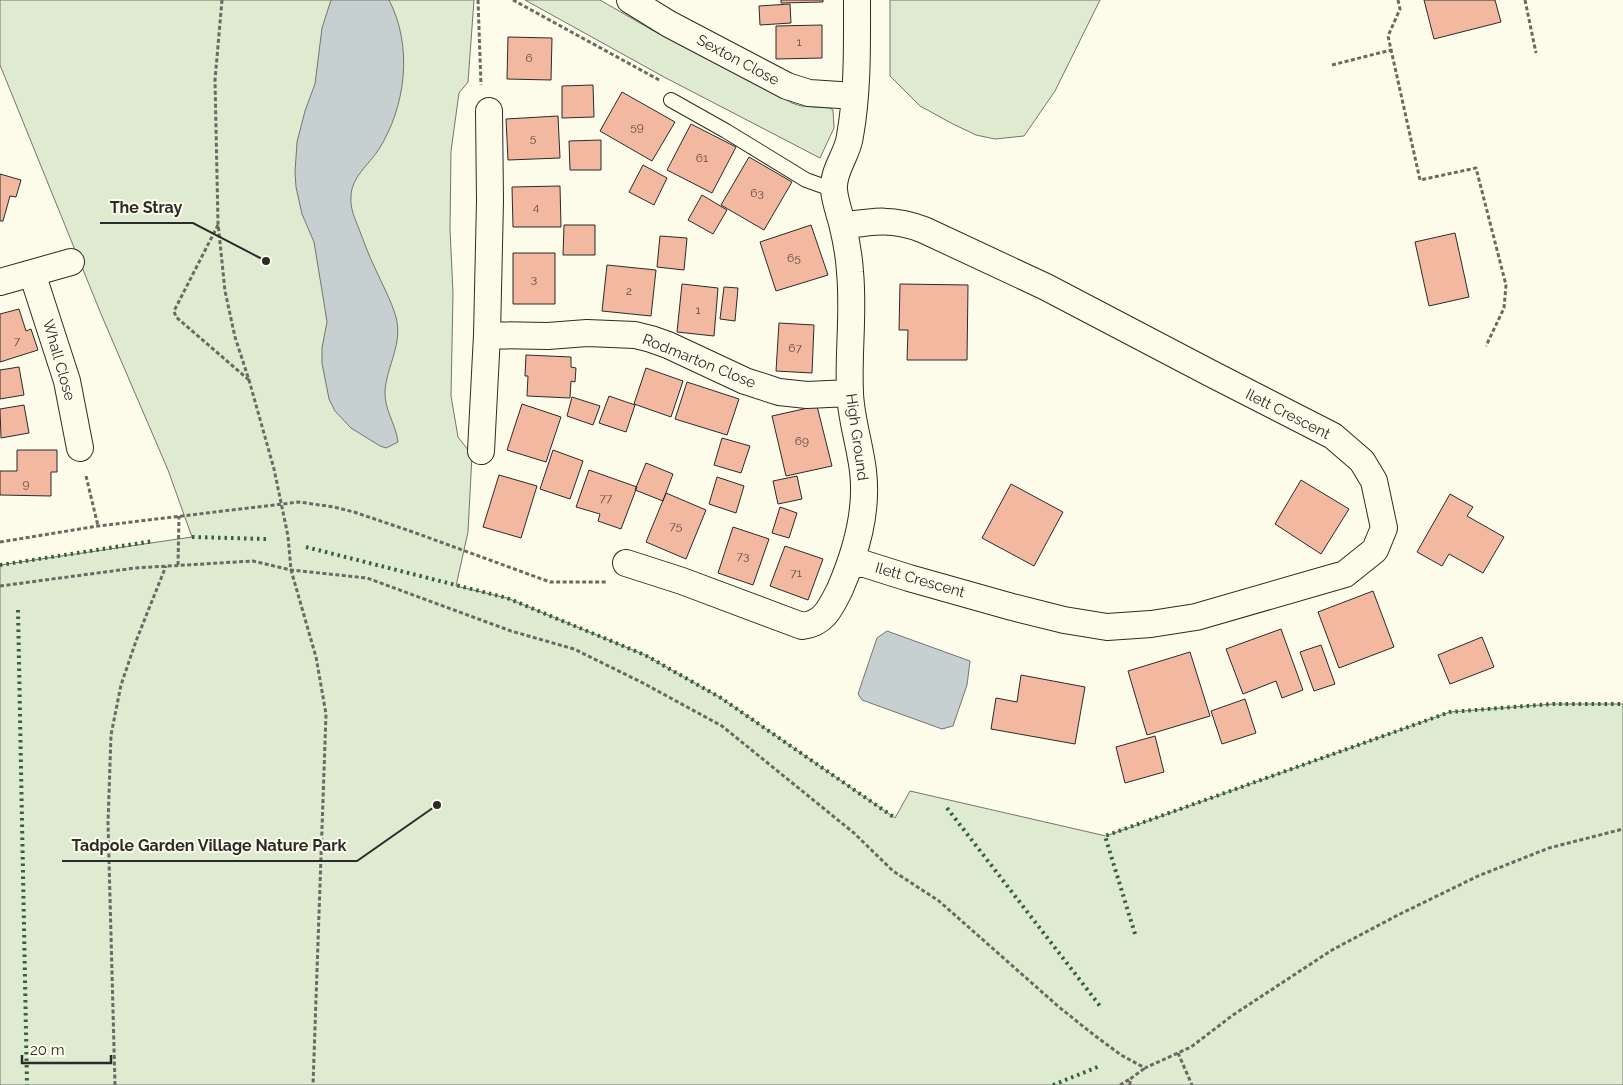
<svg xmlns="http://www.w3.org/2000/svg" width="1623" height="1085" viewBox="0 0 1623 1085" font-family="Raleway,sans-serif">
<rect width="100%" height="100%" fill="#fdfbea"/>
<!-- green -->
<path fill="#deebd1" stroke="#74746e" d="M0,0h474l-6,82 -9,11 -8,58 -1,78 3,64 -2,103 7,41 14,18 -4,77 -12,54 51,12 138,57 76,43 174,120 15,-27 196,45 344,-124 103,-8h70v381h-1623v-520l192,-28 -24,-67 -67,-156 -101,-249z
M525,0h75l52,30 140,73 9,3 29,2 3,2 1,18 -14,30 -156,-81z
M890,0h210l-45,91 -31,45 -29,3 -19,-4 -23,-11 -33,-18 -30,-30z"/>
<!-- water -->
<path fill="#c7d0d0" stroke="#74746e" d="M331,0h58c24,46 17,106 -10,149 -10,16 -28,28 -28,48 -1,11 4,22 8,32 5,13 10,27 16,39 7,16 16,32 21,49 7,27 -9,48 -11,74 -1,19 11,33 13,51l-12,6 -6,-2 -29,-18 -16,-17 -6,-12 -7,-36v-15l5,-26 -2,-13 -11,-67 -12,-28 -6,-27 -1,-15 2,-30 8,-31 10,-27 7,-56z
M887,631l83,30 -3,24 -14,41 -11,3 -80,-29 -4,-6 19,-56z"/>
<!-- building -->
<path fill="#f2b8a0" stroke="#2b2b2b" d="M781,0h42v2l-42,1z
M1424,0h71l6,22 -67,17z
M790,4l1,19 -31,2 -1,-19z
M822,25v33l-46,1v-33z
M508,37l44,1 -1,42 -44,-1z
M593,85l1,32 -32,1v-32z
M622,92l53,30 -23,39 -52,-30z
M558,116l2,42 -52,2 -2,-41z
M691,124l45,23 -24,46 -45,-23z
M601,140v30h-31l-1,-29z
M749,157l43,25 -28,48 -43,-25z
M643,165l24,13 -13,27 -25,-13z
M0,174l21,6 -5,17 -6,-1 -7,25h-3z
M560,186l1,41h-48l-1,-40z
M702,195l25,15 -14,24 -25,-14z
M564,225h31v30h-32z
M811,225l17,50 -52,16 -16,-49z
M1455,233l14,64 -40,9 -14,-64z
M660,236l27,2 -3,32 -27,-3z
M513,253h42v51h-42z
M607,265l49,5 -5,46 -49,-5z
M682,284l36,4 -4,48 -37,-4z
M900,284l68,1 -1,75h-60l1,-30h-9z
M724,287l14,1 -3,33 -15,-2z
M19,309l7,22 5,-2 7,21 -38,12v-48z
M779,323l35,2 -2,48 -36,-2z
M526,355l45,2v10l5,1 -1,14 -4,-1 -1,17 -43,-2 1,-20h-3z
M19,367l5,28 -24,4v-29z
M646,368l37,13 -12,36 -37,-13z
M687,382l52,17 -12,36 -52,-16z
M609,396l26,9 -9,27 -27,-9z
M572,397l28,9 -7,19 -26,-9z
M522,404l39,13 -15,45 -39,-12z
M24,405l5,28 -28,5 -1,-29z
M817,406l15,60 -46,10 -14,-60z
M722,438l28,8 -9,27 -27,-8z
M17,450h40v22h-6v24l-51,-1v-24h17z
M553,450l30,11 -13,38 -30,-10z
M646,463l27,11 -10,27 -28,-11z
M589,470l48,17 -16,42 -23,-8 2,-7 -24,-7z
M499,475l38,11 -16,52 -38,-11z
M797,476l5,23 -24,5 -5,-23z
M717,477l27,9 -8,27 -27,-9z
M1301,480l48,29 -28,45 -46,-30z
M1011,484l52,28 -29,54 -52,-28z
M666,493l40,17 -20,49 -40,-17z
M1450,494l23,13 -6,9 37,21 -21,36 -34,-19 -7,12 -25,-14z
M780,507l17,6 -8,25 -17,-5z
M733,527l36,12 -16,46 -35,-12z
M785,546l38,13 -15,41 -38,-14z
M1373,591l21,56 -55,21 -21,-56z
M1281,629l22,61 -21,8 -6,-17 -33,13 -17,-45z
M1482,637l12,30 -44,17 -12,-29z
M1321,645l14,39 -21,7 -14,-39z
M1190,652l20,64 -63,19 -19,-64z
M1021,675l64,12 -10,57 -84,-15 5,-31 21,4z
M1245,699l11,34 -34,11 -11,-33z
M1155,736l9,36 -39,11 -9,-36z"/>
<g fill="none" stroke-linecap="round" stroke-linejoin="round">
<!-- service casing -->
<g stroke="#2b2b2b" stroke-width="16">
<path id="service" d="M671,100l55,31 80,49 28,10"/>
</g>
<!-- minor casing -->
<g stroke="#2b2b2b" stroke-width="28">
<path id="minor" d="M630,0l39,24 118,62 22,7 46,3
M489,111l1,90 -3,134 61,1 39,-3 48,2 16,4 17,6 77,36 34,11 28,3 43,-2
M843,226c31,-5 51,-8 81,4l122,57 164,86 123,63 29,25 12,20 10,47 -9,22 -30,24 -149,43 -45,7 -44,3 -43,-7 -52,-13 -103,-29 -57,-18
M32,273l39,-11
M0,282l32,-9 35,108 13,67
M481,451l6,-116
M626,563l56,18 120,45c22,-2 29,-19 38,-37 16,-37 28,-77 23,-118 -3,-26 -12,-52 -13,-78 -2,-40 4,-81 0,-121 -1,-17 -4,-33 -8,-49 -3,-11 -7,-22 -8,-33 -2,-19 14,-36 16,-54 8,-45 7,-91 7,-136"/>
</g>
<!-- path -->
<path stroke="#6a6964" stroke-width="3" stroke-dasharray="4 2.5" stroke-linecap="butt" d="M222,0l-7,80 3,143 7,68 10,46 14,43 25,89 14,67 3,34 25,87 10,57 -13,371
M478,0l3,85
M513,0l148,81
M1398,0l2,9 -12,27 32,144 56,-12 30,117 -2,23 -18,38
M1525,0l11,53
M1332,65l59,-15
M218,225l-44,86 2,6 73,63
M86,476l12,50
M0,542l98,-16 201,-24 35,5 20,5 59,20 137,50h56
M178,565l1,-49
M0,586l135,-18 118,-7 38,9 76,8 144,53 63,18 69,34 79,43 132,107 39,38 46,30 120,106 35,28 27,20 24,13 46,-21 42,-32 99,-65 66,-35 80,-39 71,-28 74,-19
M1178,1053l14,32
M115,1085l-7,-262 3,-88 10,-50 15,-44 30,-75
M1120,1085l10,-6
M1130,1085v-6l15,-11"/>
<!-- service -->
<use href="#service" stroke="#fdfbea" stroke-width="14"/>
<!-- minor -->
<use href="#minor" stroke="#fdfbea" stroke-width="26"/>
<!-- hedge -->
<path stroke="#34623c" stroke-width="4" stroke-dasharray="2.5 4" stroke-linecap="butt" d="M192,537l75,2
M306,547l201,51 138,57 76,43 174,120
M0,565l154,-24
M18,610l9,475
M947,808l153,198
M1135,934l-30,-98 345,-124 103,-8h70
M1053,1085l47,-19"/>
</g>
<g text-anchor="middle" dominant-baseline="central" stroke-width="4" stroke-linejoin="round" paint-order="stroke">
<!-- number labels -->
<g font-size="12" fill="#5d4e48">
<text x="799" y="42">1</text>
<text x="529" y="58">6</text>
<text x="637" y="127">59</text>
<text x="533" y="138">5</text>
<text x="702" y="158">61</text>
<text x="757" y="193">63</text>
<text x="536" y="207">4</text>
<text x="794" y="258">65</text>
<text x="534" y="279">3</text>
<text x="629" y="291">2</text>
<text x="698" y="310">1</text>
<text x="17" y="341">7</text>
<text x="795" y="348">67</text>
<text x="802" y="441">69</text>
<text x="26" y="484">9</text>
<text x="606" y="498">77</text>
<text x="676" y="526">75</text>
<text x="743" y="556">73</text>
<text x="796" y="573">71</text>
</g>
<!-- street labels -->
<g font-size="15" fill="#2b2b2b" stroke="#fdfbea">
<text transform="translate(738 60) rotate(28)">Sexton Close</text>
<text transform="translate(59 360) rotate(74)">Whall Close</text>
<text transform="translate(699 361) rotate(22)">Rodmarton Close</text>
<text transform="translate(1288 414) rotate(27)">Ilett Crescent</text>
<text transform="translate(857 437) rotate(82)">High Ground</text>
<text transform="translate(920 580) rotate(16)">Ilett Crescent</text>
</g>
</g>
<!-- callouts -->
<path fill="none" stroke="#2b2b2b" stroke-width="2" d="M266 261L193 223H100M437 805L357 861H62"/>
<g fill="#2b2b2b" stroke="#fdfbea" stroke-width="2">
<circle cx="266" cy="261" r="5"/>
<circle cx="437" cy="805" r="5"/>
</g>
<g font-size="16" text-anchor="middle" font-weight="bold" fill="#2b2b2b" stroke="#fdfbea" stroke-width="4" stroke-linejoin="round" paint-order="stroke">
<text x="146" y="213">The Stray</text>
<text x="209" y="851">Tadpole Garden Village Nature Park</text>
</g>
<!-- scale -->
<path d="M22 1055v8h89v-8" fill="none" stroke="#2b2b2b" stroke-width="2.5"/>
<text x="30" y="1055" font-size="15" fill="#2b2b2b" stroke="#fdfbea" stroke-width="4" paint-order="stroke">20 m</text>
</svg>
